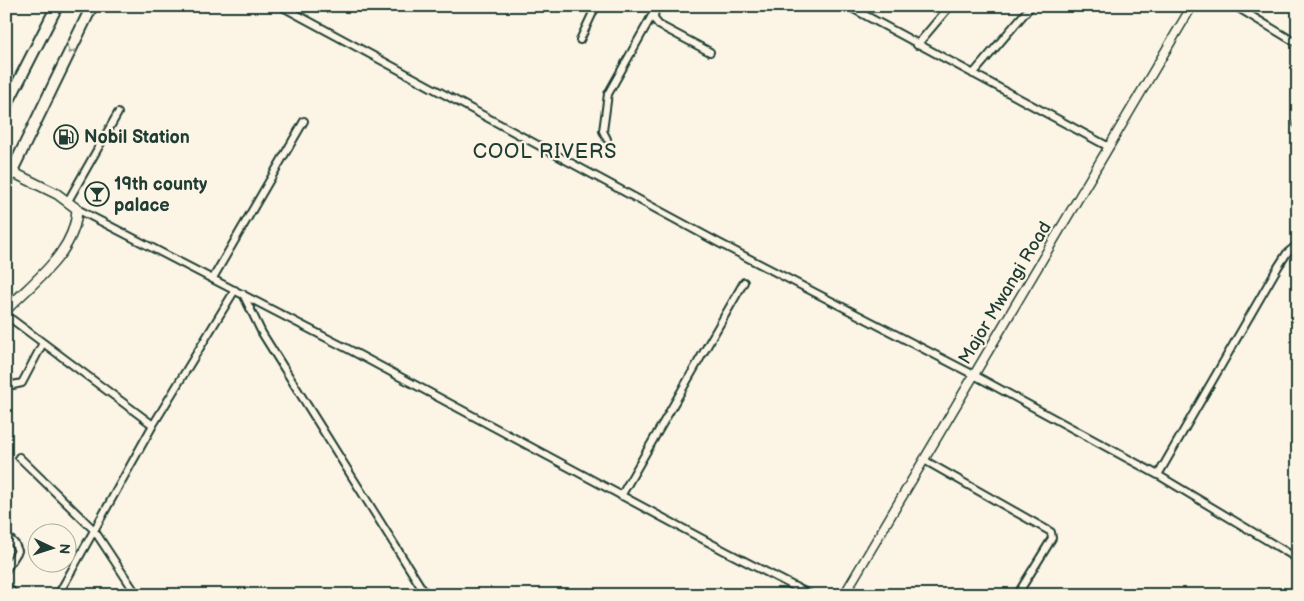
<svg xmlns="http://www.w3.org/2000/svg" width="1304" height="601" viewBox="0 0 1304 601" font-family="'Balsamiq Sans',sans-serif">
<rect width="100%" height="100%" fill="#fcf5e5"/>
<filter id="ink" filterUnits="userSpaceOnUse"><feTurbulence type="fractalNoise" baseFrequency=".02" numOctaves="2"/><feDisplacementMap in="SourceGraphic" scale="10" xChannelSelector="R" yChannelSelector="G"/><feConvolveMatrix kernelMatrix="1 2 1 2 8 2 1 2 1" color-interpolation-filters="sRGB"/></filter>
<g filter="url(#ink)">
<g fill="none" stroke-linecap="round" stroke-linejoin="round">
<!-- minor casing -->
<g stroke="#1f3d34" stroke-width="10">
<path id="minor" d="M281,6l438,237 255,132 184,100 140,84
M655,6l-1,13 5,6 51,27
M848,6l261,141
M1235,6l63,38
M580,40l16,-34
M917,45l33,-39
M973,74l58,-68
M1297,124l1,1
M607,139l-4,-8 5,-37 46,-82
M68,201l50,-88
M77,209l273,141 375,201 86,44
M213,278l91,-157
M243,294l19,39 164,262
M6,315l147,110
M6,379l7,6 9,-2 21,-40
M19,457l75,73 43,65
M924,460l127,72 1,6 -4,7 -31,50
M1158,475l120,-208 9,-14 11,-9
M621,496l123,-214
M6,535l9,9 3,7 -12,19
M6,585l9,10
M58,595l95,-170 82,-135"/>
</g>
<!-- tertiary casing -->
<g stroke="#1f3d34" stroke-width="11">
<path id="tertiary" d="M844,595l348,-589"/>
</g>
<!-- secondary casing -->
<g stroke="#1f3d34" stroke-width="12">
<path id="secondary" d="M6,310c28,-29 70,-58 71,-101l-20,-15 -45,-22"/>
</g>
<!-- trunk casing -->
<g stroke="#1f3d34" stroke-width="14">
<path id="trunk" d="M6,106l51,-100
M6,183l86,-177"/>
</g>
<!-- minor -->
<use href="#minor" stroke="#fcf5e5" stroke-width="6"/>
<!-- tertiary -->
<use href="#tertiary" stroke="#fcf5e5" stroke-width="8"/>
<!-- secondary -->
<use href="#secondary" stroke="#fcf5e5" stroke-width="9"/>
<!-- trunk -->
<use href="#trunk" stroke="#fcf5e5" stroke-width="10"/>
</g>
<!-- one-way arrows -->
<defs><path id="oneway-chevron" d="M-2-3.5L2.5 0L-2 3.5" fill="none" stroke-width="1.6" stroke-linecap="round" stroke-linejoin="round" transform="scale(1.25)"/></defs>
<use stroke="#8e998c" href="#oneway-chevron" transform="translate(71 50) rotate(116)"/>
</g>
<!-- icons -->
<defs>
<g id="fuel-ring" transform="scale(1.25)"><circle r="9.5" fill="#fcf5e5" stroke="#1f3d34" stroke-width="1.5"/><path d="M-5.5-6h7V0h2V4h1.3V-2.5L3-4.5l.8-.8L6-3V5H2.5V1h-1V6h-7ZM-4.2-4.7v3.2H.2V-4.7Z" fill="#1f3d34"/></g>
<g id="bar-ring" transform="scale(1.25)"><circle r="9.5" fill="#fcf5e5" stroke="#1f3d34" stroke-width="1.5"/><path d="M-6-5H6L.8 .8V4.5H3.5V6h-7V4.5H-.8V.8Z" fill="#1f3d34"/></g>
</defs>
<g fill-rule="evenodd">
<use href="#fuel-ring" x="66" y="137"/>
<use href="#bar-ring" x="97" y="194"/>
</g>
<g text-anchor="middle" dominant-baseline="central" stroke-width="4.5" stroke-linejoin="round" paint-order="stroke">
<!-- poi labels -->
<g font-size="18" font-weight="bold" fill="#1f3d34" stroke="#fcf5e5" text-anchor="start">
<text x="84" y="137">Nobil Station</text>
<text x="114" y="184">19th county<tspan x="114" dy="21">palace</tspan></text>
</g>
<!-- street labels -->
<g font-size="18" fill="#1f3d34" stroke="#fcf5e5">
<text transform="translate(1005 293) rotate(-59)">Major Mwangi Road</text>
</g>
<!-- quarter labels -->
<g font-size="20" letter-spacing="1" fill="#1f3d34" stroke="#fcf5e5">
<text x="545" y="152">COOL RIVERS</text>
</g>
</g>
<!-- margin -->
<rect width="1304" height="601" fill="none" stroke="#fcf5e5" stroke-width="25"/>
<rect x="12" y="12" width="1279" height="576" fill="none" stroke="#1f3d34" stroke-width="2" filter="url(#ink)"/>
<!-- north arrow -->
<g transform="translate(52 548) rotate(94)"><circle r="24" fill="#fcf5e5" stroke="#a4ab9e"/>
<path d="M0-4L9 19L0 12L-9 19Z" fill="#1f3d34"/>
<text y="-8" font-size="14" font-weight="bold" text-anchor="middle" fill="#1f3d34">N</text>
</g>
</svg>
